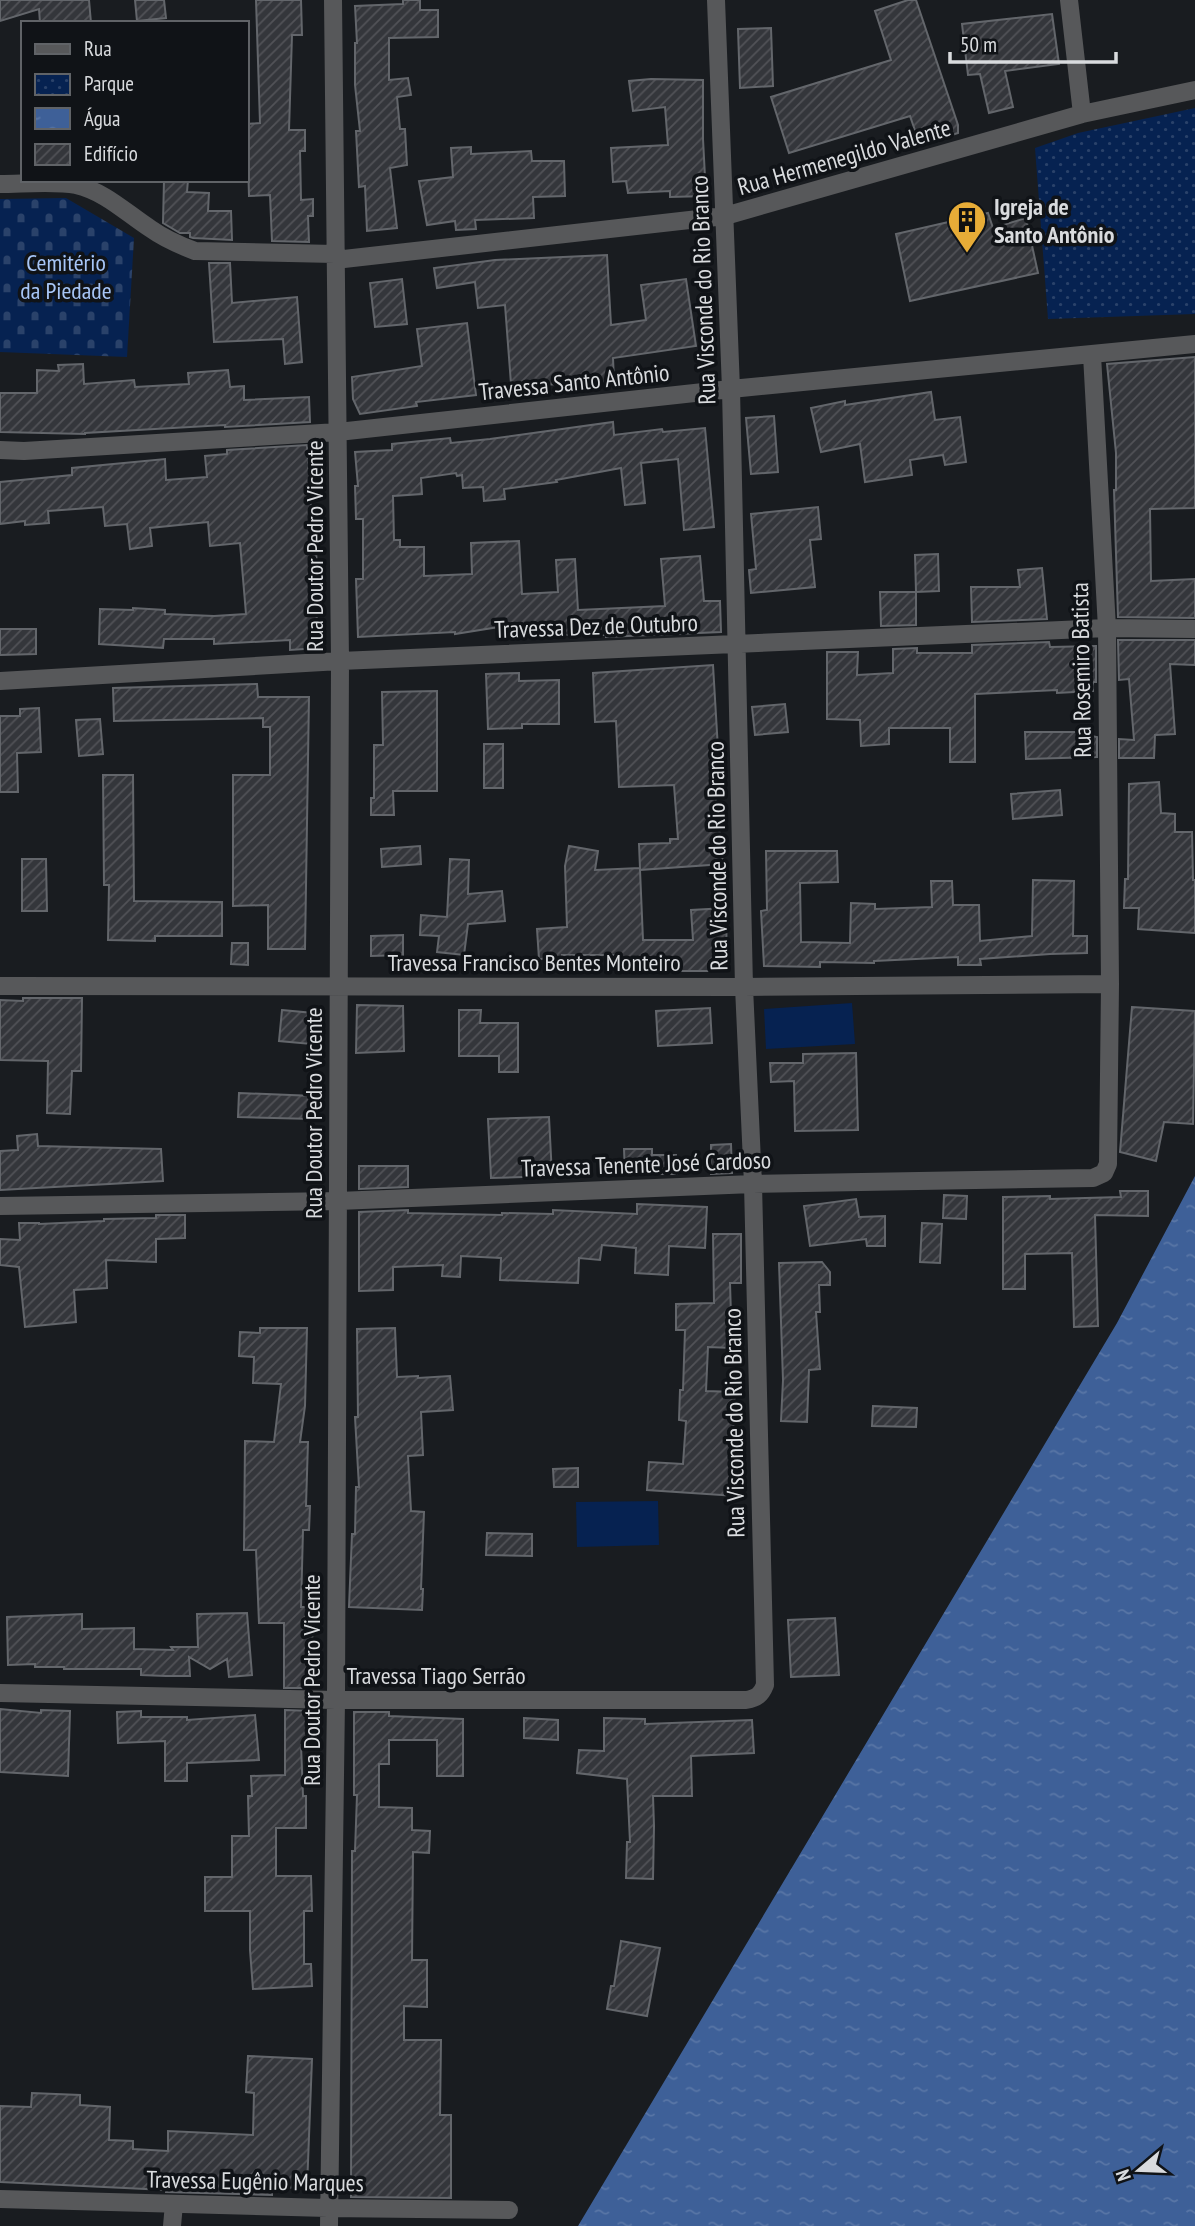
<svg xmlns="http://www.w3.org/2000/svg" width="1195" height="2226" viewBox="0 0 1195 2226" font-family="'PT Sans Narrow',sans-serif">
<defs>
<pattern id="cemetery-stones" width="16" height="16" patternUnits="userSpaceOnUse" patternTransform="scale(1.75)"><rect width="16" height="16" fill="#062251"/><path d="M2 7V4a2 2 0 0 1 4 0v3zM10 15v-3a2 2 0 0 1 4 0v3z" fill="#2a426a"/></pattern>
<pattern id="park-dots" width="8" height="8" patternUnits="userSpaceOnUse" patternTransform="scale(1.75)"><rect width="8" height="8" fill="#062251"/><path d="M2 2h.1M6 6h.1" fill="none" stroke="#2a426a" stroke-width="1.8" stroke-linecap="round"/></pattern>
<pattern id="water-ripples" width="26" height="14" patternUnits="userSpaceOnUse" patternTransform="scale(1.75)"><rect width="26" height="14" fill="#3e6098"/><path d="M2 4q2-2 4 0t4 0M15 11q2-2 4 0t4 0" fill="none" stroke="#5976a6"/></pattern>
<pattern id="building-hatch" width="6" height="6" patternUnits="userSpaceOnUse" patternTransform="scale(1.75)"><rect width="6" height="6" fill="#34363b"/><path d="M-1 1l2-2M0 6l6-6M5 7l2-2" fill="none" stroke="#515257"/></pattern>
</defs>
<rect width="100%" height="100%" fill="#191c20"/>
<!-- green -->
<path fill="#062251" d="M852,1003l3,41 -89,5 -2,-40z
M658,1501l1,44 -82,2 -1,-45z"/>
<!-- cemetery -->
<path fill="url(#cemetery-stones)" d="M66,198l68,40 -7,119 -127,-5v-153z"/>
<!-- park -->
<path fill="url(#park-dots)" d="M1195,108v206l-147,5 -13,-171 43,-15z"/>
<!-- water -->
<path fill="url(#water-ripples)" d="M1195,1176v1050h-617l539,-903z"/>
<!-- building -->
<path fill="url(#building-hatch)" stroke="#63666b" stroke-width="2" d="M0,0h89l2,23h-51l-1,-14 -39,12z
M135,0h29l2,18 -29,3z
M256,0h45l1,35h-10l-3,95h16v21h-5l1,49 12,-1v17h-5l1,26 -37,-1 -2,-46 -21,1 -2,-72 13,-1z
M403,0h17v10h18v27l-49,1v42l19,-2 3,17 -14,2 3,32h5l2,36 -17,3 7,60 -30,3 -2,-45 -6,1 -3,-56h4l-5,-46v-42h2l-2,-37 48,-2z
M908,0h8l42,125v8l-38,12 -10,-29 -121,37 -18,-56 120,-37 -16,-49z
M1052,14l7,50 -54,7 8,36 -24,6 -9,-39 -12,1 -6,-51z
M771,28l2,58 -33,2 -2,-59z
M651,79l52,1v59l3,57 -36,1v-6l-42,2 -2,-12 -13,1 -2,-34 57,-3 -3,-38 -32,4 -4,-30z
M471,147v7l60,-3 1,10h32l1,35 -32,1 1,21 -59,2 1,9 -20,1 -1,-9 -28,4 -8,-44 34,-4 -2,-29z
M164,180h24l-1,12 22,1 -1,18h23l1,29 -39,-2 -3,-1v-4h-10l-17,-10z
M988,213l5,15 33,-10 12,55 -128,28 -14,-67z
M607,255l4,70 35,-5 -5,-35 45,-6 10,67 -83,12 1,23 -71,4v-4l-32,3 -6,-79 -27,3 -3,-26 -38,6 -3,-20 61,-8z
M209,263h21l2,40 65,-6 5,65 -17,2 -2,-25 -69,3z
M402,279l5,45 -32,3 -5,-44z
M467,323l9,72 -60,7 1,4 -57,8 -7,-15 -1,-22 70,-11 -5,-37z
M1195,357v151l-45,1 1,72 44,-2v39l-77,-1 -4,-127h2v-37l-9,-89z
M83,364l1,20 50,-4 1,7 54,-3 -1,-11 40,-3 2,17 14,-1v14l65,-3 1,25 -85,5v-2l-140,8v1l-85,-2v-39h37v-23l22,1 -1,-6z
M931,392l4,28 25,-3 6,45 -21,3 -2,-10 -33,5 2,15 -47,7 -5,-38 -39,8 -10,-44 34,-7v4z
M774,416l4,56 -27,2 -5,-56z
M613,422l1,13 48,-6 1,3 42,-4 9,99 -30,3 -6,-71 -37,4 4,40 -20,2 -4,-37 -65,12 1,2 -53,7 1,10 -21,2 -1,-14 -20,1 -1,-13 -5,1 -1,-3 -35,5 1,16 -29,2 1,44h6v7h24v29l48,-2 -1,-31 48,-2 3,53 36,-2 -2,-32 19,-1 3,51 87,-4 -4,-47 39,-3 4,45h16l1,31 -115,5v-2h-46v-3l-61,3v-8l-44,7v-2l-97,5 -2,-58h7v-60h-7l-1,-33h3l-3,-34 37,-2v-6l58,-6 1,5 39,-4z
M307,445l7,107h2l2,28h-4l5,68 -29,2v-10l-76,4v-5h-50l-1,9 -64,-4 1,-35 33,1v-2l32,2v4l49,2 32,-2 -6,-71 -30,3 -2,-24 -58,6 2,18 -22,3 -3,-25 -22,2 -2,-19 -55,4 1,12 -24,2v-4l-25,3v-42l72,-7v-7l93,-9 1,21 41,-3 -2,-21 22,-2v-4z
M818,507l3,32 -11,1 5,47 -64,6 -2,-23 7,-1 -5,-55z
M938,554l1,37 -23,1 -1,-37z
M1042,568l5,51 -75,3 -1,-35h49l-2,-17z
M880,592h36v33l-35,1z
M0,629h36v25l-36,1z
M1118,640h77v25l-25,-1 5,70 -20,1 -1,23h-35v-19l15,1 -5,-61 -10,1z
M1049,642l1,5 46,-1v36h-3v9l-36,2v-3l-82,4v68h-25v-34h-61v16l-28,2 -1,-26 -33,-1v-67h31l-1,23 36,-2v-24l24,-1v5h55v-8z
M713,665l7,118h-6l9,81 -83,6 3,70h50l-2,-30 35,-2 1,63h-58v-4h-48v-12h-59v3l-23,1 -2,-30 30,-2 -2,-61 4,-20 29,5 -3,19 45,-2 -1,-24 31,-1v-4h8l-4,-54 -55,2 -3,-66 -21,1 -2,-49z
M519,673v8l40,-1v44h-37v4l-34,1 -2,-55z
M257,684l1,13h51l-4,252h-37v-44l-35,1v-131h37v-48h-7v-9l-149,3 -1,-33z
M437,691v100h-44l1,24h-23v-17h3v-53h9l-1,-53z
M785,704l3,28 -33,3 -3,-28z
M39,708l2,44 -24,1 1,39h-18v-76h20v-7z
M100,719l3,35 -24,2 -3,-36z
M1025,732h66v4l6,1v20l-71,2z
M484,744h19v44h-19z
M103,775h30l1,126 88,1v34h-67v5l-47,-1 1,-55h-5z
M1159,782l2,31 14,1v18h17l1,48h2v53l-57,-4 1,-21h-15l1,-29h3l1,-95z
M1060,790l2,25 -49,4 -2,-25z
M420,846l1,18 -39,3 -1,-18z
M766,851h71l1,31 -38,1 1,59 49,1 1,-40 24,1v5l57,-2 -1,-26h21l1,24h26l1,36 52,-5 1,-56 41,1 -1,55h14v17l-37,1 -70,5 1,6h-23v-8l-84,4v2l-54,-1v5l-56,-1 -3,-55 6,-1z
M22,859h24l1,52h-25z
M450,859l19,1 -1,34 34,-3 3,30 -37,3 -4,31 -27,-3 2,-16 -19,-1 1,-20 26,2z
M403,935v20l-32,1v-20z
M232,943h16v22l-17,-1z
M23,998h59l-1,73h-9l-2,43 -23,-1 1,-52 -48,-1v-60l23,1z
M357,1005l46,1 1,45 -48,2z
M1132,1007l63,4 -2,113 -29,-2 -8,39 -36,-9z
M710,1008l2,35 -54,3 -2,-35z
M282,1010l31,3 -2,31 -32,-3z
M459,1010h22l-1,13h38v49h-19v-16h-40z
M856,1053l2,77 -63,1 -1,-50 -23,1 -1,-19h33v-9z
M239,1093l75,3 -1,23 -75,-2z
M549,1117l3,59 -61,2 -3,-59z
M37,1134l1,12 123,3 2,32 -163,9v-39l18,-1 -1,-14z
M731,1144l1,29 -21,1v-29z
M624,1149h28v6h24l1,19h-52z
M359,1166h49v21l-49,2z
M1120,1191h28v25l-53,-1 3,111 -24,1 -2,-74 -47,1v35h-22v-92l47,-1v3l71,-2z
M944,1195l23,1 -1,23 -23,-1z
M856,1199l3,18 26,-1v30h-18l-1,-7 -56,7 -6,-40z
M637,1204l70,3 -2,41 -36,-2 -1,29 -33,-2 1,-25 -34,-3 -2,15 -21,-2 -1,25 -78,-3 1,-22 -40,-2 -1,21 -18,-1 1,-11 -50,2v23l-34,1v-79l49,-2v3l94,2v-2l51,1v-4l84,4z
M156,1215h29v23l-29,1v23l-50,-2 1,28 -33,2 2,32 -51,5 -6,-60 -19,-2v-26l20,1 -1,-17h20v1l65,-3v-2l52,-1z
M922,1223l20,1 -2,39 -20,-1z
M713,1234h28v49h-11l2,65 -24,-1 -2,44 29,1 -2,46 7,1 -4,57 -89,-6 2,-28 34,2 3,-43 -7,-1 1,-30h3l2,-60h-9v-26l38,-1z
M822,1262l8,10v13h-11l1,27h-4l4,57 -11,1 -2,52 -26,-1 2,-41 -4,-117z
M260,1328h47l-2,78 -5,36h8l-2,64h4l-1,24h-6l-2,77h11l1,81h-29v-65h-25l-3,-73h-12l1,-109 29,1 7,-58 -28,-1 1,-26 -15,-1 1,-24 20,1z
M395,1328l2,49 21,-1v2l32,-2 3,34 -32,2 2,43 -15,1 3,55 13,1 -3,77h2l-1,21 -73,-3 3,-73h3l1,-47h3l-4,-70h3l-1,-88z
M873,1406l44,2 -1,19 -44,-1z
M578,1468v19h-24l-1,-18z
M487,1533l45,1v22l-46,-1z
M247,1613l5,62 -23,2 -2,-18 -17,10 -21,-12 1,19h-24l-25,-1v-6h-77v-2h-29v-3l-27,1 -1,-48 75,-3v15l52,-1v21l39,1 -2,-3h27l-1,-33z
M835,1618l4,57 -48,2 -3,-57z
M0,1709l41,4v-3l29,1 -2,65 -68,-4z
M285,1710l27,1 -1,34h-10l2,51h3v32h-30v48h35l1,35h-8v53h7l1,22 -59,3 -3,-39v-39h-45v-34h27v-41h17l-1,-40h4l-1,-20 34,-1z
M141,1711v6h46v3l68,-5 4,45 -72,3v18h-22v-40l-47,2 -1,-31z
M354,1712h35v4l74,3v57h-26v-36h-48v24h-10v43l33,1v22l18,1 -1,22 -16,-1 -1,108h15v47l-23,-1v34h37l-1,75h11v83l-100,-1 1,-346h3l2,-56h-3z
M524,1718l34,2v20l-34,-2z
M604,1718l41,1v5l107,-4 2,33 -63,3 1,40h-39l1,30 -1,53 -27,-1 1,-36h3l-3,-63 -50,-6 2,-23 25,1z
M621,1941l39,7 -13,68 -40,-7 4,-23h3z
M248,2056l64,3 -5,129 -35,-1v8l-106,-3v-2l-166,-8v-76l31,1 1,-14 48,2v10l30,2 -1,33 24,1v8l35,2v-20l85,4 1,-42 -8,-1z"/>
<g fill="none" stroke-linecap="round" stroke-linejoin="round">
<!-- minor -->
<path stroke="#57585a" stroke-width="18" d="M1069,0l13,114
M0,184c22,0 56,-3 76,1 30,7 50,28 75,44 14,10 28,16 44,22l140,3
M335,260l390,-44 357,-102 113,-24
M0,450l24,1 314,-19 393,-43 464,-45
M0,681l340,-20 767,-33 88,1
M0,986l744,1 366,-3
M0,1206l338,-5 415,-17 340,-6 11,-5 4,-9 2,-180 -3,-356 -15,-273
M0,1693l336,7h410c11,-2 15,-5 19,-15l-12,-501 -9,-197 -13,-598 -15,-389
M0,2199l328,9 181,2
M172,2226l2,-22
M329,2226l7,-526 4,-1039 -7,-661"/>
</g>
<!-- icons -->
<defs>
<g id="building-pin" transform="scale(2.0125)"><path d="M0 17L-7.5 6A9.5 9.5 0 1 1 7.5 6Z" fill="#e7ac37" stroke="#101317"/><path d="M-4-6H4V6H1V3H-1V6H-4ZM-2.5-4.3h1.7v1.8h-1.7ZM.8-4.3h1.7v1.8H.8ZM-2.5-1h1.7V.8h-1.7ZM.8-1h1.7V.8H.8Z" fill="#111"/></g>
</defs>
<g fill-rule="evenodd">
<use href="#building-pin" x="967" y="220"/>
</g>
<g text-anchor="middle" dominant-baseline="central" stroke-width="7" stroke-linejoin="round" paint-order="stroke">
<!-- street labels -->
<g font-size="24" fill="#d9dbde" stroke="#101317">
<text transform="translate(844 157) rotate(-16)">Rua Hermenegildo Valente</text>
<text transform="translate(703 290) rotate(-92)">Rua Visconde do Rio Branco</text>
<text transform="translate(574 382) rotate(-6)">Travessa Santo Antônio</text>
<text transform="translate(314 546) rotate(-90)">Rua Doutor Pedro Vicente</text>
<text transform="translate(596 626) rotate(-2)">Travessa Dez de Outubro</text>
<text transform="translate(1081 670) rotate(-91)">Rua Rosemiro Batista</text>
<text transform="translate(717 856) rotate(-91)">Rua Visconde do Rio Branco</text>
<text x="534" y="962">Travessa Francisco Bentes Monteiro</text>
<text transform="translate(313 1113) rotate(-90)">Rua Doutor Pedro Vicente</text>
<text transform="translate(646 1164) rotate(-2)">Travessa Tenente José Cardoso</text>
<text transform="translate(734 1423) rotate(-91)">Rua Visconde do Rio Branco</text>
<text x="436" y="1675">Travessa Tiago Serrão</text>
<text transform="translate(311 1680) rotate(-90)">Rua Doutor Pedro Vicente</text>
<text transform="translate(255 2181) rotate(1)">Travessa Eugênio Marques</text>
</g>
<!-- poi labels -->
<g font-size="24" font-weight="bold" fill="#d9dbde" stroke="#101317" text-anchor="start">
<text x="994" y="206">Igreja de<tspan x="994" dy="28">Santo Antônio</tspan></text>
</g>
<!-- park labels -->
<g font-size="24" fill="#a7c6f7" stroke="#101317">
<text x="66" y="262">Cemitério<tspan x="66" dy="28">da Piedade</tspan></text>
</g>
</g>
<!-- legend -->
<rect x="21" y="21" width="228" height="161" fill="#101317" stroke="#606367" stroke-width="2"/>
<rect x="35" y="44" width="35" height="10" fill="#57585a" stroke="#606367" stroke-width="2"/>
<text x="84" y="56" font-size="21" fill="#d9dbde">Rua</text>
<rect x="35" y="74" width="35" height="21" fill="url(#park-dots)" stroke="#606367" stroke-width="2"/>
<text x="84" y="91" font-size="21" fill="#d9dbde">Parque</text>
<rect x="35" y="108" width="35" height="21" fill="url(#water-ripples)" stroke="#606367" stroke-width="2"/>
<text x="84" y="126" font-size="21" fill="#d9dbde">Água</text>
<rect x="35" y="144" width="35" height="21" fill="url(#building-hatch)" stroke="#606367" stroke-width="2"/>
<text x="84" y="161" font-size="21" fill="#d9dbde">Edifício</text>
<!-- north arrow -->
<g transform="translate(1139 2170) rotate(251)" stroke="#101317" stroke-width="5" paint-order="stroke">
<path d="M0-5L12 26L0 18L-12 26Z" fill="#d9dbde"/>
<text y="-10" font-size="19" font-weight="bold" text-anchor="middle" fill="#d9dbde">N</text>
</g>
<!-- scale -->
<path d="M950 52v10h166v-10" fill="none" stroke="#d9dbde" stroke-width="3.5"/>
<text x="960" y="52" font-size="21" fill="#d9dbde" stroke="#101317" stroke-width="5" paint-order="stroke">50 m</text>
</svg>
